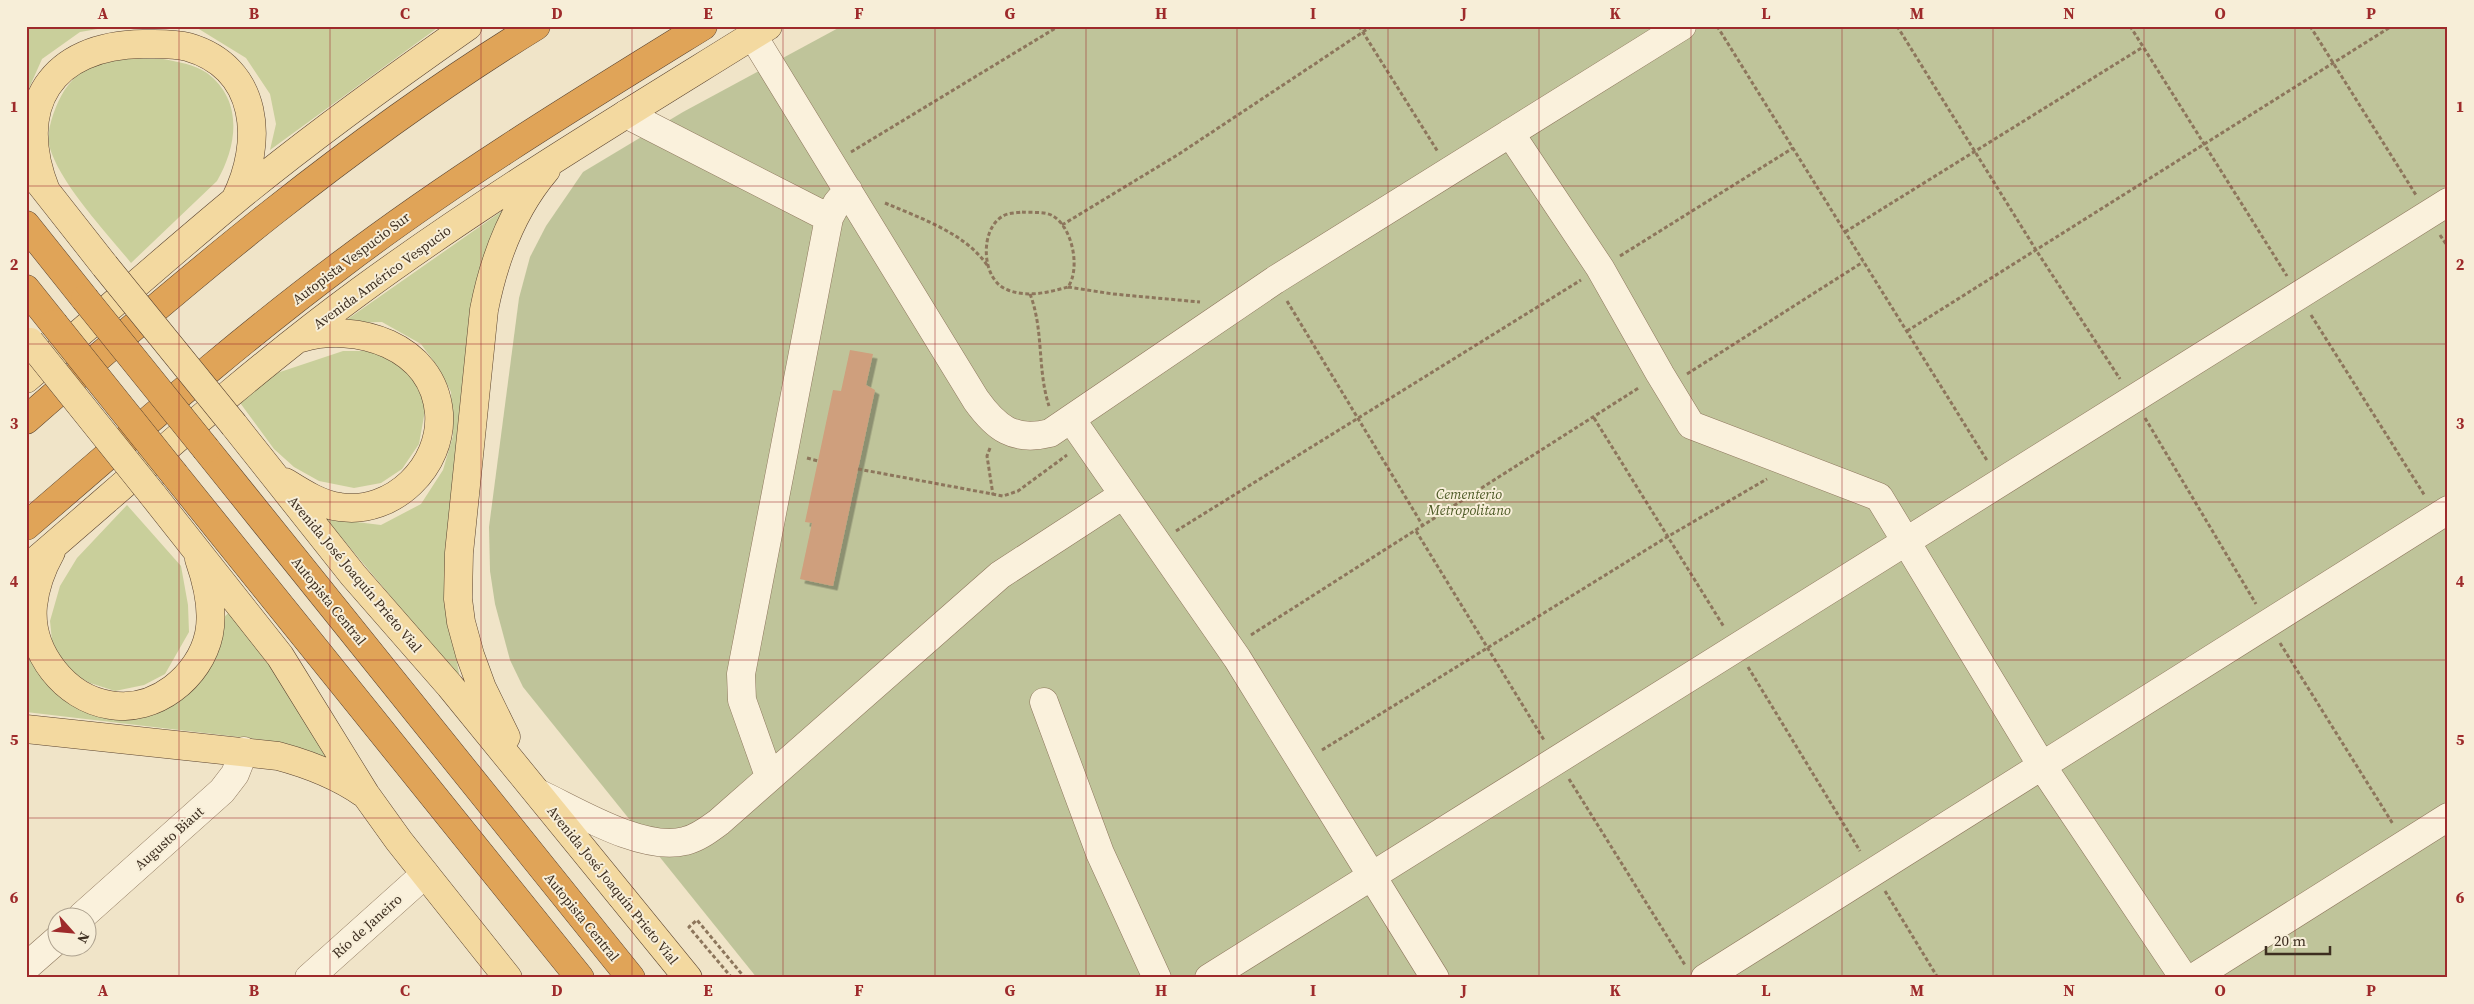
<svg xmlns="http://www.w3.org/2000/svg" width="2474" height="1004" viewBox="0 0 2474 1004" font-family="'Source Serif 4',serif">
<defs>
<filter id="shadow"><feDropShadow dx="4.5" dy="4.5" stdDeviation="0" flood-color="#0004"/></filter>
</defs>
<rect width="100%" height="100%" fill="#f0e4c8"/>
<!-- green -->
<path fill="#c9cf9b" d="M26,26h89l-35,6 -38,27 -16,36z
M194,26h246l-170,124 6,-26 -6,-30 -24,-36z
M163,59c15,3 31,5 44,14 37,28 30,73 10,108l-86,82c-25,-31 -72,-80 -82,-118 -3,-16 7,-41 15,-54 8,-12 23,-27 38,-31 14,-3 45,-1 61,-1z
M502,211l-31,112 -26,273 15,83 -139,-166 19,7 41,5 40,-21 22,-34 10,-34 -2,-44 -13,-25 -17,-23 -39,-22 -40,1z
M343,351h33l34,21 16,33 -7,39 -17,25 -21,14 -27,5 -35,-7 -25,-14 -20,-18 -36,-49 30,-24z
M127,505l54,61 7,39 1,27 -24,42 -21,11 -29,6 -25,-8 -24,-13 -14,-29 -2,-20 10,-35 17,-28z
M232,610l10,7 95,146 -72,-23 -239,-28v-61c27,50 52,49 103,63l91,-70 4,-27z"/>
<!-- cemetery -->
<path fill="#bfc49a" d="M842,26h1606v952h-1691l-234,-291 -13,-27 -15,-56 -5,-33 -1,-44 30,-229 11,-41 16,-31 37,-54 100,-60z"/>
<!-- building -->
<path fill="#cf9f7d" filter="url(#shadow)" d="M850,350l23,4 -7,31 9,5 -42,196 -33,-7 12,-56 -7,-1 28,-132 8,1z"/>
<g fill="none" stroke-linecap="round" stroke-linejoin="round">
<!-- minor casing -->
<g stroke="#8d765c" stroke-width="29">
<path id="minor" d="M753,36l223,364c20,28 38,42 74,33l225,-153 407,-254
M626,114l203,104
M1510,133l90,135 60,106 31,51 188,72 163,269 142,212
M1071,419l166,239 198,320
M1044,702l56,151 57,125
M769,776l-27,-76 -1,-26 88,-456 8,-15 11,-13
M540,794c38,18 103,58 145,47 13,-3 23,-11 34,-19l281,-247 123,-80
M82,916l140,-125 13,-17 9,-23
M26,967l32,-28
M309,978l116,-104
M1209,978l1239,-776
M1705,978l743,-468
M2193,978l255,-161"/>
</g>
<!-- major casing -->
<g stroke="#5b4430" stroke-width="29">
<path id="major" d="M35,177l70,89
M46,191c-34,-85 5,-146 97,-147 15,0 31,-1 45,3 72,21 76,96 47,153
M26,379c70,-59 138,-120 208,-178 75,-62 154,-119 234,-175
M234,425l119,150 97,111 238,292
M285,482c16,10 36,23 55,25 53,8 103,-41 99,-94 -6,-68 -83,-91 -138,-75
M152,494l128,162 86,139 33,46 109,137
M51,552c-9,16 -16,35 -18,54 -4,46 32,92 77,99 45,8 90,-28 99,-71 5,-25 -2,-52 -10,-75
M26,569c110,-94 217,-192 334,-278 131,-96 270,-179 408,-265
M26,729l252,27c30,8 59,19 85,37
M506,737l-24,-49 -12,-33 -9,-33 -3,-23 1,-46 25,-243c10,-51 28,-100 62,-140"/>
</g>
<!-- highway casing -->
<g stroke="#5b4430" stroke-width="29">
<path id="highway" d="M26,225l59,74
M26,289l28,35
M26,420c161,-141 326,-281 510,-394
M206,449l425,529
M175,475l405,503
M26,526c104,-89 206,-180 316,-262 115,-87 238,-162 361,-238"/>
</g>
<!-- path -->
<path stroke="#8d765c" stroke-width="3" stroke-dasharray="4 2.5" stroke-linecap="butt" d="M1359,26l79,126
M1717,26l271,436
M1897,26l139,224 84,129
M2130,26l157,250
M2310,26l106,169
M851,152l208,-126
M885,203c35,15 80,30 102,62
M1022,212c9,1 23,-1 31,4 19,11 28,52 15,71 -19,5 -40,11 -60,3 -27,-9 -29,-61 -5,-74 5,-3 12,-3 19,-4z
M1062,225l117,-71 193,-128
M1845,232l298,-185
M2440,235l8,12
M1620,256l173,-108
M1068,287l45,7 87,8
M1030,294c14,36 7,75 19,112
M1287,301l136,225
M2311,315l114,181
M1907,331l485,-305
M1687,374l176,-112
M1594,418l130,209
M2145,418l111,186
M990,448l-3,8 6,39
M807,458l11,3
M858,469l145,27 15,-5 49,-36
M1176,531l405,-251
M1416,531l128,209
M1251,635l389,-248
M2280,643l113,181
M1748,667l112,184
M1322,750l345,-213 100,-58
M1569,779l116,186
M1885,891l53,87
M732,978l-43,-51 8,-7 48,58"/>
<!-- minor -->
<use href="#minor" stroke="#faf1dc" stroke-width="28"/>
<!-- major -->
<use href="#major" stroke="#f3d9a0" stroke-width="28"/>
<!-- highway -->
<use href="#highway" stroke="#e0a458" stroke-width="28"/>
<!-- major-bridge casing -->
<g stroke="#5b4430" stroke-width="29" stroke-linecap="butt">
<path id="major-bridge" d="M105,266l129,159
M30,342l122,152"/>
</g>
<!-- highway-bridge casing -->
<g stroke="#5b4430" stroke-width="29" stroke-linecap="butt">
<path id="highway-bridge" d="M85,299l121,150
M54,324l121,151"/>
</g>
<!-- major-bridge -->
<use href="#major-bridge" stroke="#f3d9a0" stroke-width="28"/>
<!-- highway-bridge -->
<use href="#highway-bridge" stroke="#e0a458" stroke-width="28"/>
</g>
<!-- grid -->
<path fill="none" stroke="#9e2a2b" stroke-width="1" stroke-opacity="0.55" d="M179,26v952M330,26v952M481,26v952M632,26v952M783,26v952M935,26v952M1086,26v952M1237,26v952M1388,26v952M1539,26v952M1691,26v952M1842,26v952M1993,26v952M2144,26v952M2295,26v952M26,186h2422M26,344h2422M26,502h2422M26,660h2422M26,818h2422"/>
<g text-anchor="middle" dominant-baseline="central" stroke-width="4" stroke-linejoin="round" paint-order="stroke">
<!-- street labels -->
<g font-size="14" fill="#3d2e20" stroke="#f7eed8">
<text transform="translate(351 258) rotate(-37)">Autopista Vespucio Sur</text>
<text transform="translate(382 277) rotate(-36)">Avenida Américo Vespucio</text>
<text transform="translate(355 574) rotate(50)">Avenida José Joaquín Prieto Vial</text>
<text transform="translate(329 601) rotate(51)">Autopista Central</text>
<text transform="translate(169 838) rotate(-42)">Augusto Biaut</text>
<text transform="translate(613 885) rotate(51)">Avenida José Joaquín Prieto Vial</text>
<text transform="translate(582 917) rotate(51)">Autopista Central</text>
<text transform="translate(367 926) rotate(-42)">Río de Janeiro</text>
</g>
<!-- park labels -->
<g font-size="14" font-style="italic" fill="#4d5a26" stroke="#f7eed8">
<text x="1469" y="494">Cementerio<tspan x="1469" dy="16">Metropolitano</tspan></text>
</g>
</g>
<!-- border -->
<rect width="2474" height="1004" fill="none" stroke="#f7eed8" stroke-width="55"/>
<!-- north arrow -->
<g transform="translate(72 932) rotate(117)"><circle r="24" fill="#f7eed8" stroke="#ada18e"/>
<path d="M0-4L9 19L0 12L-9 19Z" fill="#9e2a2b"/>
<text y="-8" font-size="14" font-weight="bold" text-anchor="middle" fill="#3d2e20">N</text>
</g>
<!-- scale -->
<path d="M2266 946v8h64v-8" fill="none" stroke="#3d2e20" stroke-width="2.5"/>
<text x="2274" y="946" font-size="15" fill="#3d2e20" stroke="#f7eed8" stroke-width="4" paint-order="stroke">20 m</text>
<rect x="28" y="28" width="2418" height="948" fill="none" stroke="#9e2a2b" stroke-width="2"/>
<g font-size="16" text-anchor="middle" font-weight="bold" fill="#9e2a2b">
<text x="103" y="19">A</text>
<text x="254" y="19">B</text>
<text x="405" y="19">C</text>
<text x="557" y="19">D</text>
<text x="708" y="19">E</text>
<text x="859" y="19">F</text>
<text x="1010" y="19">G</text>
<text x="1161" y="19">H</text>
<text x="1313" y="19">I</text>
<text x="1464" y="19">J</text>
<text x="1615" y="19">K</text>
<text x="1766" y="19">L</text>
<text x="1917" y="19">M</text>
<text x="2069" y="19">N</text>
<text x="2220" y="19">O</text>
<text x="2371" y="19">P</text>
<text x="14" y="112">1</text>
<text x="2460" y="112">1</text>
<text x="14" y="270">2</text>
<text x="2460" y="270">2</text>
<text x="14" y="429">3</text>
<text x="2460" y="429">3</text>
<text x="14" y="587">4</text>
<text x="2460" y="587">4</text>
<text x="14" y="745">5</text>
<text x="2460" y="745">5</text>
<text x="14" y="903">6</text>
<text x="2460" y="903">6</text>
<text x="103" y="996">A</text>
<text x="254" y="996">B</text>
<text x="405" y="996">C</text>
<text x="557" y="996">D</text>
<text x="708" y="996">E</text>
<text x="859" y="996">F</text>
<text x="1010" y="996">G</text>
<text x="1161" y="996">H</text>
<text x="1313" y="996">I</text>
<text x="1464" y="996">J</text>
<text x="1615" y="996">K</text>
<text x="1766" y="996">L</text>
<text x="1917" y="996">M</text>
<text x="2069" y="996">N</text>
<text x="2220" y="996">O</text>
<text x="2371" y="996">P</text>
</g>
</svg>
